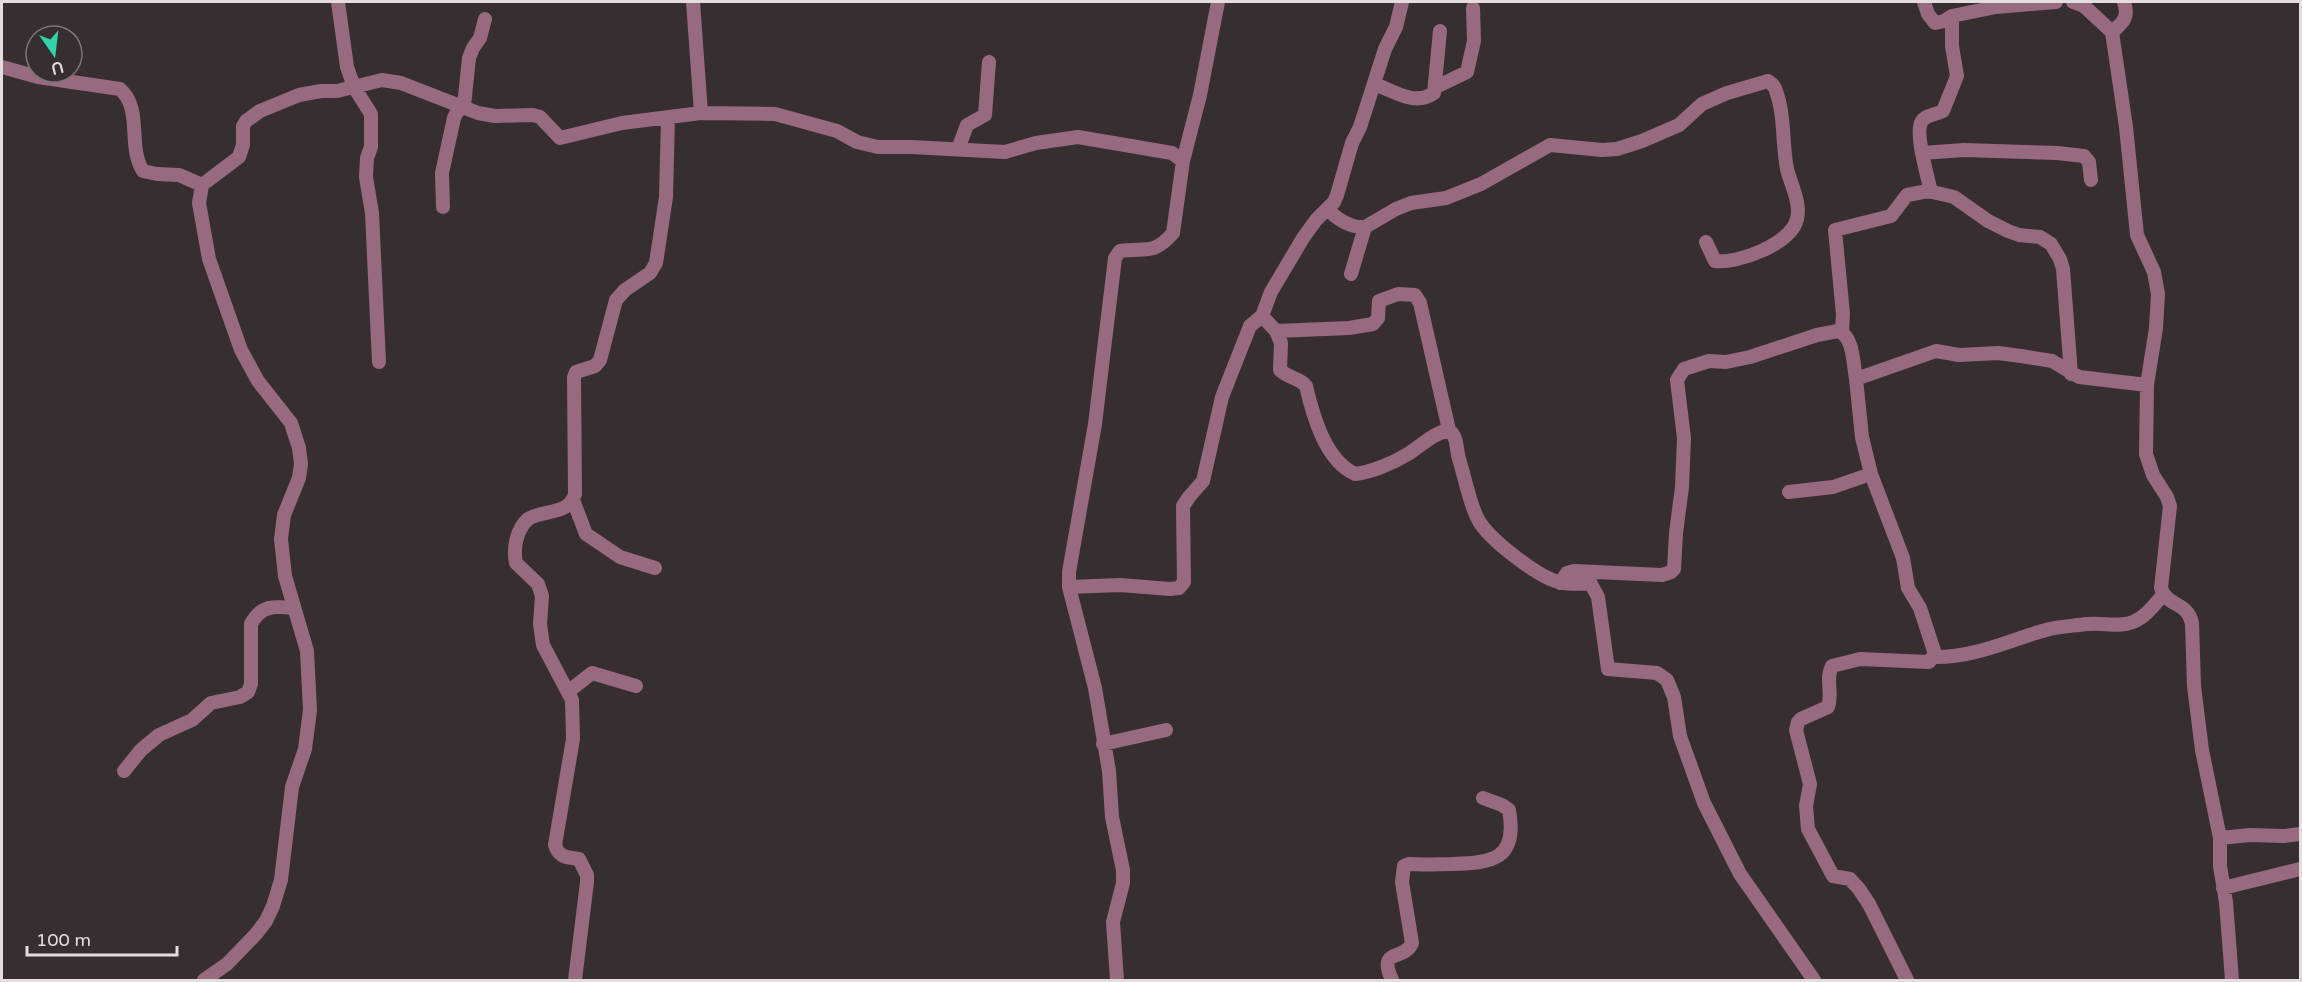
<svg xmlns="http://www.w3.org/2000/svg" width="2302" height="982" viewBox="0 0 2302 982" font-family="'Varela Round',sans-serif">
<rect width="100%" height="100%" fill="#372e32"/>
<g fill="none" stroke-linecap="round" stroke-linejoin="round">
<!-- minor -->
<path stroke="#976a80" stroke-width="14" d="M338,2l9,65 7,20 17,27v33l-4,11 -1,19 6,36 7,149
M693,2l8,111
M1924,2l4,12 7,9 9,-2 8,-5
M2073,2l11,4 28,26
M2124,2c5,15 0,20 -12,30l14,95 11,108 17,37 4,22 -2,34 -9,57 -1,69 7,21 14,22 3,9 -9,82c6,19 26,13 31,35l2,63 8,64 18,88v28l6,36 6,78
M2,67l36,10 82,12c23,20 7,57 23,82l14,3 22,1 23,10
M1374,84c19,6 40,23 60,9l6,-62
M1436,87l31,-15 7,-31 -1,-33
M958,149l9,-24 18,-10 4,-53
M1922,153l42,-3 93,3 27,3 5,6 2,18
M1931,192c-3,-14 -17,-61 -9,-71 4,-6 15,-7 21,-10l14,-35 -5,-30v-30l44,-9 60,-5
M443,207l-1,-34 12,-55 3,-6 7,-6 5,-48 4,-10 7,-10 5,-19
M1328,209c8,10 23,19 37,18l31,-18 15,-6 35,-5 35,-14 69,-39 52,5 15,-1 25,-8 37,-16 23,-21 25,-11 41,-12c4,3 7,5 8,10 9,24 6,53 11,78 4,16 14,34 10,50 -6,25 -59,45 -82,42l-9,-19
M1351,274l14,-47
M1262,316l14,15 5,12 -1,27c8,8 20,8 26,16 7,30 19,74 49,88 17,-2 38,-11 53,-20 13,-8 25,-21 41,-24 9,7 7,19 10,29 6,18 11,48 20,62 10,18 60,57 80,61 10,3 22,1 32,2l7,13 10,72 49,4 10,7 7,17 6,39 24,67 36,71 74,106
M1276,331l73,-3 24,-4 5,-6 1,-17 19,-7 17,1 5,8 29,127
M1842,331l1,-17 -8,-84 56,-14 16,-21 21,-4 26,6 34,24 20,10 11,4 21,2 11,7 9,15 3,10 8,105
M1789,492l44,-5 38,-13
M573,500l13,34 34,23 35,11
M1560,583l7,-10 7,-2 88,4 9,-3 3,-3 2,-36 6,-46 2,-49 -7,-58 7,-11 25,-8 17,1 24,-5 67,-22 21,-4c16,5 15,33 18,48
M1069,587l51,-2 50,4 9,-1 5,-6 -1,-76 6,-9 14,-16 19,-84 28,-71 12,-10 9,-24 32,-54 13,-18 18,-18 3,-7 15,-52 8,-16 25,-78 11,-22 6,-25
M1934,657c40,1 75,-17 112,-27 13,-4 28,-4 41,-6 16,-2 30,4 46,-2 13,-5 21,-17 30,-27
M569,691l23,-18 44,13
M1103,744l63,-14
M124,771l17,-21 18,-15 33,-15 19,-17 29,-6 8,-5 3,-8v-60c10,-19 23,-18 42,-16
M2220,838l30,-3 34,1 16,-2
M2223,888l77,-19
M204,980l23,-16 29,-30 10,-13 7,-15 8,-26 11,-93 13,-38 5,-39 -3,-59 -22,-75 -4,-37 3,-24 15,-37 2,-14 -2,-16 -8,-25 -33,-42 -17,-31 -32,-91 -10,-56 3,-18 37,-28 4,-12v-19l3,-5 14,-10 39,-16 22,-4h16l45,-11 19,3 77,30 17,3 38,-1 7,2 20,21 62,-15 79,-10 74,1 62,17 20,11 21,5h33l94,5 31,-9 42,-6 94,16 11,8
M575,980l12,-98v-7l-8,-16c-12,-2 -20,-1 -24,-14l18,-106 -1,-39 -29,-55 -3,-21 2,-28 -4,-12 -22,-21c-3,-14 0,-33 12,-44 16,-10 40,-3 47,-25l-1,-117 2,-5 19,-6 5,-6 16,-60 9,-10 25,-17 6,-10 10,-66 2,-80
M1117,980l-4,-58 10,-39v-13l-11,-53 -3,-46 -14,-83 -26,-101v-15l26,-148 20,-166 5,-7c25,-4 33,5 53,-18l10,-72 17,-66 18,-93
M1392,980c-15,-33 12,-18 20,-37l-10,-61 2,-16 5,-2c15,1 29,0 43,0 41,-1 66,-5 57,-54l-7,-5 -19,-7
M1907,980l-38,-76 -10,-15 -9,-10 -17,-3 -25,-47 -2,-23 4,-22 -14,-54 2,-8 3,-3 27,-12c5,-14 -3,-28 4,-41l28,-7 69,3 6,-8 -15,-46 -12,-20 -5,-30 -32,-84 -9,-37 -6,-58 80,-28 23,4 39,-2 23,3 31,5 27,16 68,8"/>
</g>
<!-- border -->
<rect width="2302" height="982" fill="none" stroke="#e3dddf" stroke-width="6"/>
<!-- north arrow -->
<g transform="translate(54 54) rotate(166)"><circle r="28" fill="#372e32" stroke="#7c7477" stroke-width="1.5"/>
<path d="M0-4.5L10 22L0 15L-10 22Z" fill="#31d4a9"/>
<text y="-9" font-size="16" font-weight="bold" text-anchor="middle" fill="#e3dddf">U</text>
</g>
<!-- scale -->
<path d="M27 946v9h150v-9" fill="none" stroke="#e3dddf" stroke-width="3"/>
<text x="36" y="946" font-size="18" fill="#e3dddf" stroke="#372e32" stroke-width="4.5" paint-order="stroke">100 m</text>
</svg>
